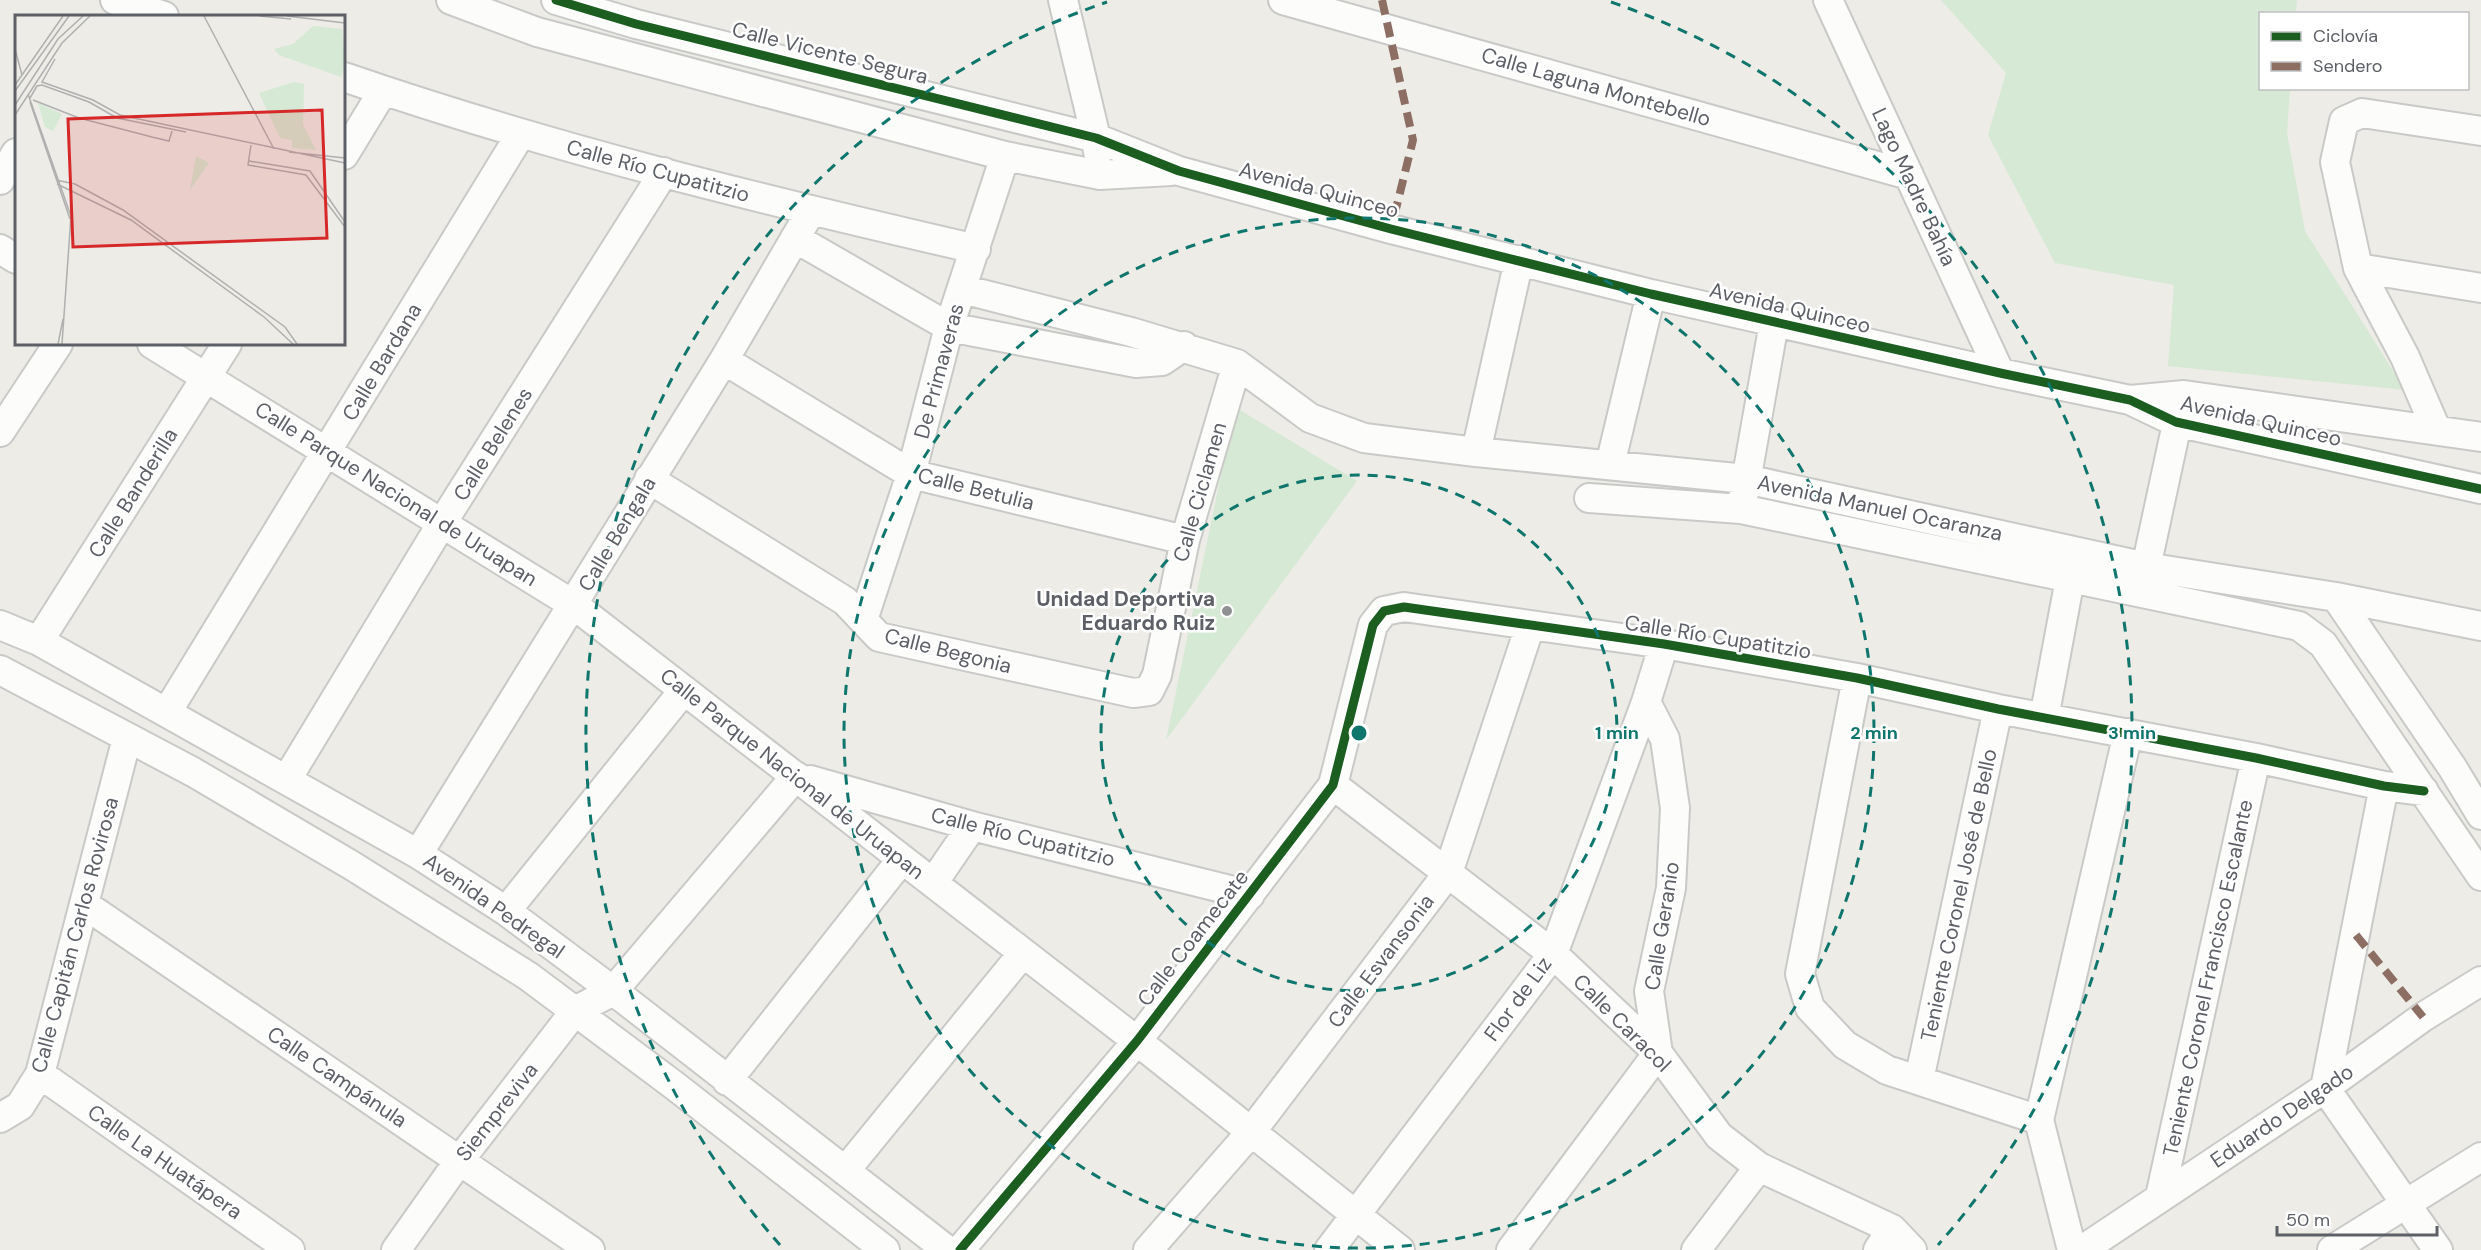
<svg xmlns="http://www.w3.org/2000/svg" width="2481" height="1250" viewBox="0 0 2481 1250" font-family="'DM Sans',sans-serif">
<rect width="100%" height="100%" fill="#edece7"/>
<!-- green -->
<path fill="#d5e9d4" d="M1941,0h356l-1,13 -36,1v74l30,1 -3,44 18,98 100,159 -237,-24 6,-81 -119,-22 -67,-128 18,-62z
M1235,407l122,74 -191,259z"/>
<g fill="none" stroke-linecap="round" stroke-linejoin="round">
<!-- minor casing -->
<g stroke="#c9c9c8" stroke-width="32">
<path id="minor" d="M115,0l49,16
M451,0l86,32 468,124 95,19 71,-4
M556,0l80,24 460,114 83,33 212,58 260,65 349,79 130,27 46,22 305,67
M1063,0l33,138 2,14
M1283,0l626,175
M1828,0l172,373
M344,77c206,71 419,123 632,172
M344,155l39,-64
M0,180l16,-27
M795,238l154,89 187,36 26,-2 22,-15
M0,249l16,10
M2358,268l123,20
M962,289l169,43 106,32 73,54 54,20 112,14 270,27 400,88 190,30 116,170 29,48
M152,344l422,261 563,436 263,209
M724,360l187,114 274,66
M2130,400l54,-5 297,42
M2436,429l-31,-72 -47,-89 -23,-106 9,-41 18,-8 119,18
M0,432l58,-88
M1476,452l43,-192
M1610,465l41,-171
M649,479l196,122 34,36 254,56 16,-2 8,-16 28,-135 52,-176
M1589,498l152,11 558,117 24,18 158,232
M1743,498l31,-175
M2142,586l39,-181
M2336,597l145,29
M863,620l48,-146 38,-147 56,-171
M0,625l39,16 379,213 88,57 118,88 323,251
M39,641l188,-297
M0,670l193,102 158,93 177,111 147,110 210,164
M1857,678l-57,296 10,34 35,37 42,25 152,50 33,130
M167,712l353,-577
M2044,718l26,-139
M287,779l155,-256 222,-351
M810,780l162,46 278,69
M1333,785l220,169 105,99 61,83 40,31 133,62 20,21
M2384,786l-59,302 113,162
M418,854l306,-494 87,-149
M933,883l39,-57
M84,904l506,346
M506,911l178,-221
M40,1074l250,176
M1919,1080l79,-371
M727,1081l175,-222
M0,1118l20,-12 20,-32 87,-336
M2039,1120l89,-387
M845,1171l178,-218
M2160,1197l96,-439
M396,1250l63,-89 116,-150 38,-20 183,-215
M960,1250l177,-209 196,-256 40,-160 11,-14 20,-4 260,37 193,34 141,31 258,49 128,28 40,5
M1148,1250l103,-118 197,-259 82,-247
M1329,1250l224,-296 93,-252 18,-58
M1511,1250l147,-197 -9,-62 22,-103 4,-80 -10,-69 -19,-37
M1696,1250l63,-83
M1878,1250l14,-21
M2082,1250l243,-162 98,-71 58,-36
M2332,1250l149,-93"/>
</g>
<!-- minor -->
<use href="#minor" stroke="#fcfcfb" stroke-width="28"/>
<!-- quiet -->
<path stroke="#8d6e63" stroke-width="8" stroke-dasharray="15 8" stroke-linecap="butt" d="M1382,0l31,140 -22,89
M2356,935l67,82"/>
<!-- cycleway casing -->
<g stroke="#fff" stroke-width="13">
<path id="cycleway" d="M556,0l80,24 460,114 83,33 212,58 260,65 349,79 130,27 46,22 305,67
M960,1250l177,-209 196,-256 40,-160 11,-14 20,-4 260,37 193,34 141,31 258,49 128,28 40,5"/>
</g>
<!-- cycleway -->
<use href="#cycleway" stroke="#1b5e20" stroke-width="9"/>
</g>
<!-- distance rings -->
<g fill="none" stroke="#0f766e" stroke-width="3" stroke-dasharray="10 8">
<circle cx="1359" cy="733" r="258"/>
<circle cx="1359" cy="733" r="515"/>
<path d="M780 1245A773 773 0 0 1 1107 2M1611 2A773 773 0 0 1 1938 1245"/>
</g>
<!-- markers -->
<circle fill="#8f9193" stroke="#fff" stroke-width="2" cx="1227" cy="611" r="6"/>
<g text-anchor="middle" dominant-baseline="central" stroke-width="5" stroke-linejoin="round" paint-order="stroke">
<!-- street labels -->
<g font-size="21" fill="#5d6066" stroke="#fff">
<text transform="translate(830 53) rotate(14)">Calle Vicente Segura</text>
<text transform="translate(1596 87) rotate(16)">Calle Laguna Montebello</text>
<text transform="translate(658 171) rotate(15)">Calle Río Cupatitzio</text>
<text transform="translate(1914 187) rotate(65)">Lago Madre Bahía</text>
<text transform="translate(1319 190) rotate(15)">Avenida Quinceo</text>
<text transform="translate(1790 308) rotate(13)">Avenida Quinceo</text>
<text transform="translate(382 362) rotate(-59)">Calle Bardana</text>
<text transform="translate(939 371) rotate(-75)">De Primaveras</text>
<text transform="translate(2261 421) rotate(13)">Avenida Quinceo</text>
<text transform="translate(493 444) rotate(-58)">Calle Belenes</text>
<text transform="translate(976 489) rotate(14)">Calle Betulia</text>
<text transform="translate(1200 492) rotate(-74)">Calle Ciclamen</text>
<text transform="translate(133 493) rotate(-58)">Calle Banderilla</text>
<text transform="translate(396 494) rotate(32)">Calle Parque Nacional de Uruapan</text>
<text transform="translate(1880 508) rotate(12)">Avenida Manuel Ocaranza</text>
<text transform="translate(617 534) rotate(-59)">Calle Bengala</text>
<text transform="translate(1718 637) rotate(9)">Calle Río Cupatitzio</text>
<text transform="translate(948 651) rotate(14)">Calle Begonia</text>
<text transform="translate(792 774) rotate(38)">Calle Parque Nacional de Uruapan</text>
<text transform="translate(1023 837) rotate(14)">Calle Río Cupatitzio</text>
<text transform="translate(1959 895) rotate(-78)">Teniente Coronel José de Bello</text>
<text transform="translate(494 906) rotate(35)">Avenida Pedregal</text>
<text transform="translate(1662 926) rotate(-81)">Calle Geranio</text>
<text transform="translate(75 935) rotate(-75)">Calle Capitán Carlos Rovirosa</text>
<text transform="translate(1193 938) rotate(-52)">Calle Coamecate</text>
<text transform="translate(1381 961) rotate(-53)">Calle Esvansonia</text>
<text transform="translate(2208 978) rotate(-78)">Teniente Coronel Francisco Escalante</text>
<text transform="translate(1518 999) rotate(-54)">Flor de Liz</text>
<text transform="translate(1622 1023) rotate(45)">Calle Caracol</text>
<text transform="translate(337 1077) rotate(34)">Calle Campánula</text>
<text transform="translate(497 1112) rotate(-52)">Siempreviva</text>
<text transform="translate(2282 1116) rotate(-34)">Eduardo Delgado</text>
<text transform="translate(165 1162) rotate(35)">Calle La Huatápera</text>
</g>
<!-- poi labels -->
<g font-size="21" font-weight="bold" fill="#5d6066" stroke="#fff" text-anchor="end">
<text x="1215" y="599">Unidad Deportiva<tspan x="1215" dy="24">Eduardo Ruiz</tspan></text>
</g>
</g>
<!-- overview -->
<g transform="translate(15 15)">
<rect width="330" height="330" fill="#edece7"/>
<path d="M298,11l29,3 3,35 -4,13 -62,-22 -5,-6 19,-5zM279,67l10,2 -1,40 13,26 -24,-2v-8l-12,-2 -21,-45zM23,88l24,11 -9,17 -8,-4zM181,141l13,7 -19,27z" fill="#d5e9d4"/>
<path fill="none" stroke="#afb0af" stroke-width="1.5" d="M189,1l70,133M245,1l31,3M272,1l58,7M0,34l7,26M40,44l-13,23 51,18 27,15 225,48M0,70l48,-69M0,76l54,-75M13,79l43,122 -9,128M15,83l7,-12 5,-1 47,17 28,16 69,14M18,85l46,18 73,19 17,4 3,-10M15,87l40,117M0,90l43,-66 25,-23M0,100l47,-72 28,-27M236,130l-3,20 58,10 39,52M274,137l56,6M234,146l61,10 35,51M41,165l19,4 48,26 162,117 12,17M42,169l74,36 133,97 29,27M43,329l5,-25"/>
<path fill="#d62828" fill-opacity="0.15" stroke="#d62828" stroke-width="3" d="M307,95l5,128 -254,9 -5,-128z"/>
<rect width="330" height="330" fill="none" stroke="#5d6066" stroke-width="3"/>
</g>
<circle cx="1359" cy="733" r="9" fill="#0f766e" stroke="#fff" stroke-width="3"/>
<g font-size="18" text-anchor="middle" font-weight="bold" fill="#0f766e" stroke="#fff" stroke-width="5" stroke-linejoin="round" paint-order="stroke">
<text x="1617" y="739">1 min</text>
<text x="1874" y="739">2 min</text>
<text x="2132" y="739">3 min</text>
</g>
<!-- legend -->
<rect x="2259" y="12" width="210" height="78" fill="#ffffff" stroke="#bebfc2" stroke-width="1.5"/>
<rect x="2271" y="32" width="30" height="9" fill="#1b5e20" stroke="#bebfc2" stroke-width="1.5"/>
<text x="2313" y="42" font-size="18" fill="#5d6066">Ciclovía</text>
<rect x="2271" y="62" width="30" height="9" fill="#8d6e63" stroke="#bebfc2" stroke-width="1.5"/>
<text x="2313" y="72" font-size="18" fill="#5d6066">Sendero</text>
<!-- scale -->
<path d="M2277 1226v9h160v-9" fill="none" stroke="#5d6066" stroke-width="3"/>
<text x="2286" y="1226" font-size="18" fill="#5d6066" stroke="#ffffff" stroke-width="4.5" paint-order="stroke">50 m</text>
</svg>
